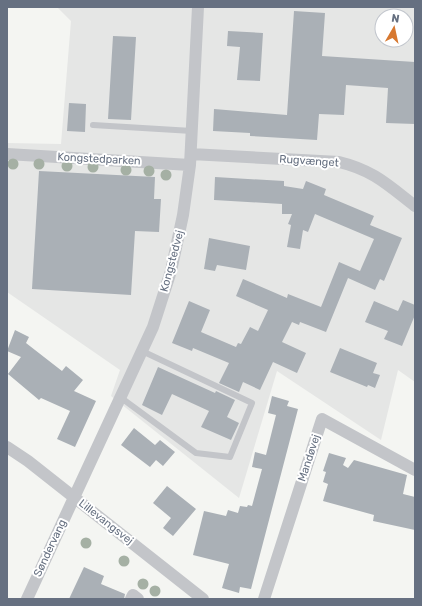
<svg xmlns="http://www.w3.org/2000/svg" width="422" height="606" viewBox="0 0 422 606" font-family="Rubik,sans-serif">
<rect width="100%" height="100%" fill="#f4f5f2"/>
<!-- built -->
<path fill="#e5e6e5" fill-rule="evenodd" d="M57,7h358v375l-17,-12 -17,70 -104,-69 -38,127 -128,-102 9,-26 -113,-78v-149l54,1 10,-123zM382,16h24v24h-24z"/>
<!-- building -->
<path fill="#aab0b6" d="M294,11l31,2 -3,43 93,6v62l-29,-1 2,-35 -42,-3 -2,30 -25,-1 -2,26 -67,-4v-3l-37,-2 1,-22 73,6z
M228,31l35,2 -3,48 -23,-1 3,-33 -13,-1z
M113,36l23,1 -5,83 -23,-1z
M69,103l17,1 -1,28 -18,-1z
M39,171l116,6 -1,22h7l-2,33 -24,-1 -4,64 -99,-6z
M215,177l69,4v5l19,3 3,-8 20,8 -2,6 50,21 -4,9 32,13 -18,43 -4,-2 -5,11 -27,-12 -22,54 -26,-10 -1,3 -7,-3 -10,20 24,11 -9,20 -24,-11 -13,28 -17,-8 -4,10 -20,-9 10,-20 -36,-15 -1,3 -20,-8 17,-42 21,9 -9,22 35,15 2,-4 3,1 9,-17 8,4 10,-21 -32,-14 7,-17 44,19 1,-4 33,13 18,-45 21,9 14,-32 -59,-25 -7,18 -5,-2 -3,19 -13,-2 4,-22 -3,-1 4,-10h-10v-10l-68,-4z
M209,238l41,8 -4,24 -29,-5 -2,6 -11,-2z
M403,300l12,5v10l-13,31 -18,-7 4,-8 -23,-9 9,-21 24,10z
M15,330l14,7 -3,6 36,28 4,-5 17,14 -9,11 22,10 -21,46 -18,-8 13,-28 -29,-13 -2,2 -31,-26 13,-17 -14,-6z
M340,348l37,15 -4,10 7,2 -5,13 -7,-3 -1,2 -37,-15z
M158,367l57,26 1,-2 19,9 -8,17 12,6 -8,17 -30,-13 8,-16 -37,-17 -10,21 -20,-10z
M272,396l17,5 -2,5 11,3 -47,180 -11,-2 -1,6 -17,-5 7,-24 -36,-9 11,-44 22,5 2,-6 10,3 2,-7 7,1 1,-2 4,1 10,-37 -10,-2 3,-15 11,3 10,-40 -8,-2z
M134,428l21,17 5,-5 15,12 -12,14 -7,-6 -6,7 -29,-22z
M329,453l17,5 -3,7 5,3 6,-8 53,15 -4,19 12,3v33l-42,-9 1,-6 -51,-14 5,-17 -5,-2 3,-10 -3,-1z
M167,486l29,23 -23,27 -10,-8 8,-10 -18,-15z
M84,567l20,9 -3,8 24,10 -1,5h-55z"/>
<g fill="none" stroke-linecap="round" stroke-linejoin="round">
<!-- lane -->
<path stroke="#c3c5c9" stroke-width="6" d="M93,125l99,6
M120,397l76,56 34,4 22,-54 -110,-52"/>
<!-- street -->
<path stroke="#c3c5c9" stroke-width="12" d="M7,154l183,11
M191,154l148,8c34,8 49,23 76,44
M7,447l21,14 175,138
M27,599l126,-272 18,-56 12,-56 7,-50 8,-158
M131,599l2,-4 5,4
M264,599l58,-180 93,51"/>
</g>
<!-- trees -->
<g fill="#a5b0a4">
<circle cx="13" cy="164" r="5.5"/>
<circle cx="39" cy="164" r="5.5"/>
<circle cx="67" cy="166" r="5.5"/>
<circle cx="93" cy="167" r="5.5"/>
<circle cx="126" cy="170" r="5.5"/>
<circle cx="149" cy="171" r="5.5"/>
<circle cx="166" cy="175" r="5.5"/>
<circle cx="86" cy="543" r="5.5"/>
<circle cx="124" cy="561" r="5.5"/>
<circle cx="143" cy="584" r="5.5"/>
<circle cx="155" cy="591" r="5.5"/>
</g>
<g text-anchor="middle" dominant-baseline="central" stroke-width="4" stroke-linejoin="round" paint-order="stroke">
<!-- street labels -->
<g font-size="11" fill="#667081" stroke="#fff">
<text transform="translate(99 159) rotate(3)">Kongstedparken</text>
<text transform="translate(309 161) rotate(4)">Rugvænget</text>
<text transform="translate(172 261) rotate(-75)">Kongstedvej</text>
<text transform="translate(309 458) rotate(-72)">Mandøvej</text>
<text transform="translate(106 522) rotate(38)">Lillevangsvej</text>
<text transform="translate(50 548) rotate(-65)">Søndervang</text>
</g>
</g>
<!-- border -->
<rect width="422" height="606" fill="none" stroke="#667081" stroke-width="16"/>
<!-- north arrow -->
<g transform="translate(394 28) rotate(9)"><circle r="19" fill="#ffffff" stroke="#c2c6cd"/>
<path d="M0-3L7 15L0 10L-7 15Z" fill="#d77830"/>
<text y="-6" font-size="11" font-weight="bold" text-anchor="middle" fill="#667081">N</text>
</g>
</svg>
